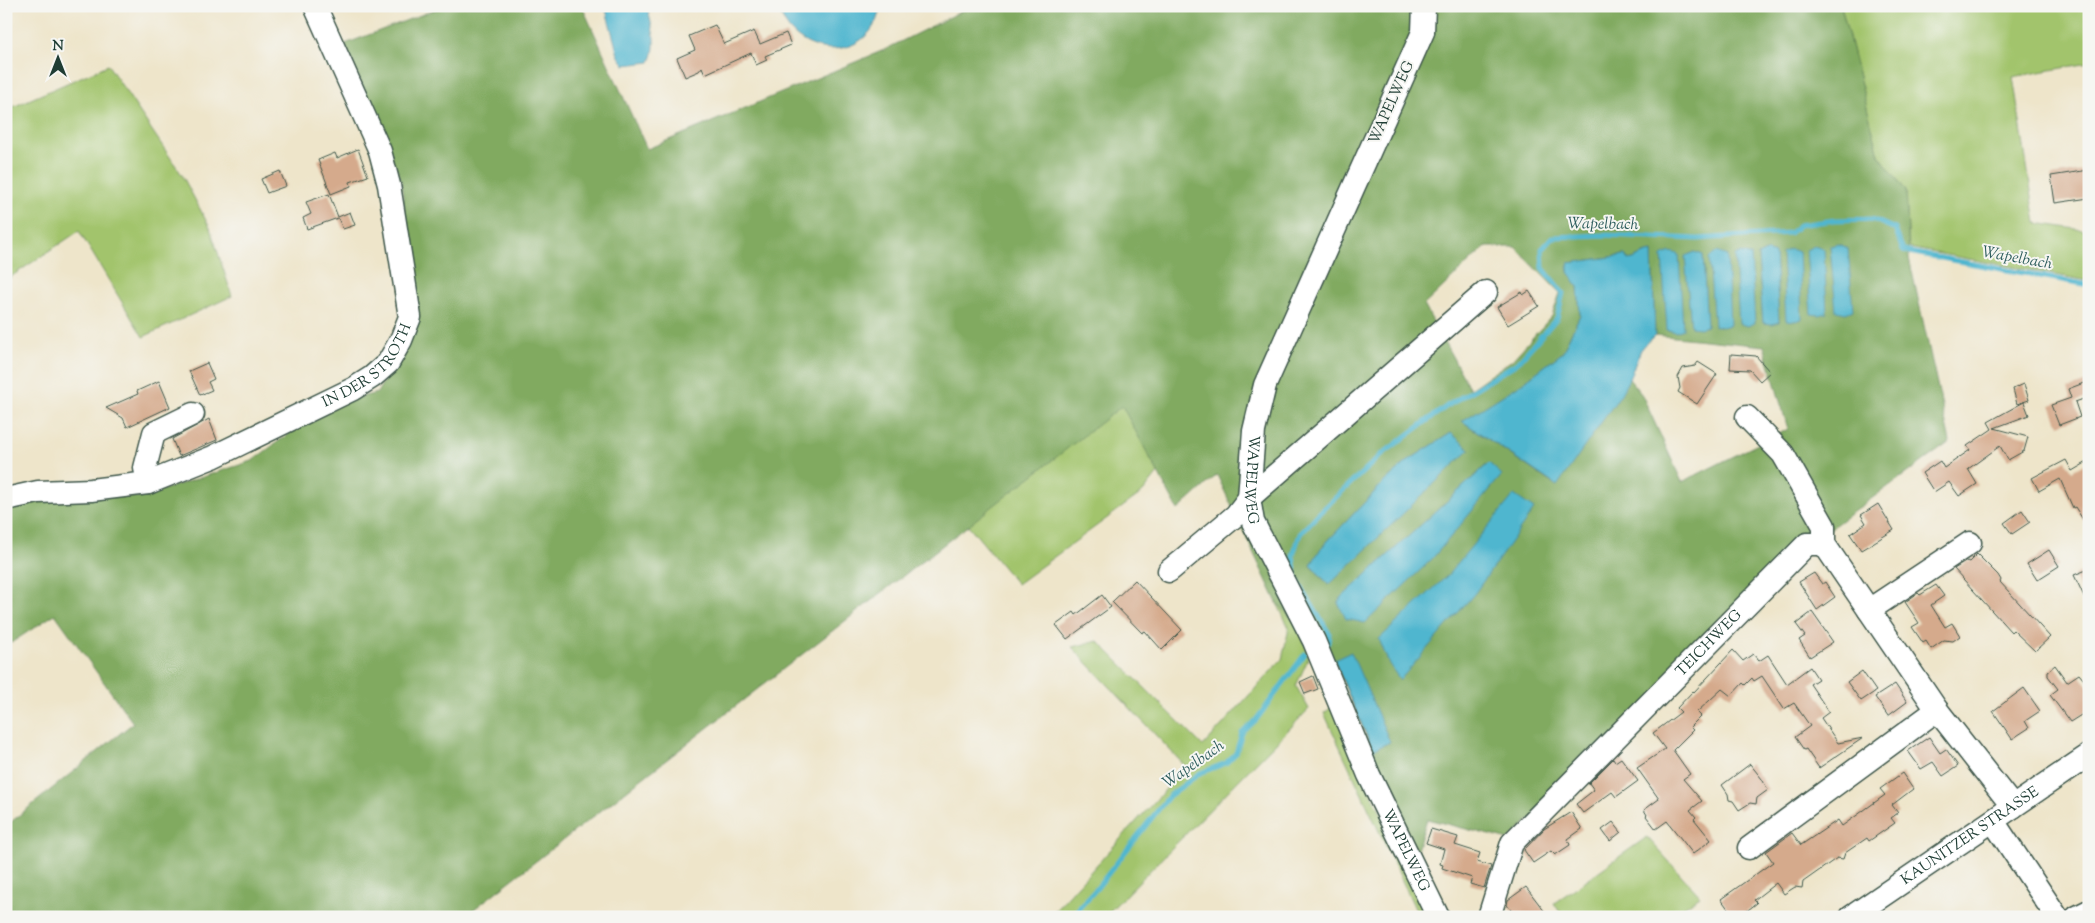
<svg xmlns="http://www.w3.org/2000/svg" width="2095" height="923" viewBox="0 0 2095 923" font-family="'Sorts Mill Goudy',serif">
<rect width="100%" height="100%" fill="#f6f6f2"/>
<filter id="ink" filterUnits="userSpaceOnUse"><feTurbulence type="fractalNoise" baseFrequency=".02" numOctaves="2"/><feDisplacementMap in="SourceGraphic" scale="10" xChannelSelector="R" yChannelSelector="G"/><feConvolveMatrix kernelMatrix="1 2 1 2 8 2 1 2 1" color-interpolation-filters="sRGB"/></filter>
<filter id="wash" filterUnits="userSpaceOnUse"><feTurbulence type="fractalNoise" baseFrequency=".0096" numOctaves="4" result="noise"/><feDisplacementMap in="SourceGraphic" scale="20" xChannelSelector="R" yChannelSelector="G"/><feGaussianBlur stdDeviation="1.12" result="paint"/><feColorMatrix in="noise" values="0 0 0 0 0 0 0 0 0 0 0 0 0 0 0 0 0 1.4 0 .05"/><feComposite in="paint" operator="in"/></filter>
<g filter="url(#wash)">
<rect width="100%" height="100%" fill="#eee5ca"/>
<!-- green -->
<path fill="#a2c46c" stroke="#608050" d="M1841,6h248v57l-76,14 23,146 53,8v50l-180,-33 -3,-57 -27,-36z
M108,65l74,110 28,53 22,68 -89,41 -64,-106 -73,49v-170z
M1122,405l36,68 -15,19 -126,92 -49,-59z
M1276,601l24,27 9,29 -13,29 13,23 -205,208h-55l137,-150 -114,-120 26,-6 105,105 79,-87 7,-31z
M1332,707l97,210h-10l-95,-204z
M1647,837l53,59 -30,21h-107l-9,-14z"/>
<!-- forest -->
<path fill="#81aa60" stroke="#50744a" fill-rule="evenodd" d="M444,6h138l65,143 237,-99 88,-44h869l38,149 27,36 3,67 41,184 -122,88 -319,310 -82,-21 -11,34 -83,-194 -33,-31 -24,-27 -59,-126 -39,35 -56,-104 -658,511h-458v-91l127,-103 -78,-109 -44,29 -5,-10v-126l40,-12 94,2 112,-36 75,-56 50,-12 40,-72 -16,-141 -56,-136zM1485,247h30l45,46 -8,23 -40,44 -42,29 -46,-84zM1766,251l9,3 4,68 -16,1 -5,-68zM1652,252l3,83 109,11 24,83 -106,53 -40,-87 -13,-16 -73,107 -93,-64 58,-38 41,-31 18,-38 -2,-29 -10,-14 1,-9 55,-8 5,5c8,-1 14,-7 23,-8zM1695,252l8,3 4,71 -16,1 -5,-71zM1451,433l-122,152 -18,-19 10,-18 64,-67 27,-23zM1489,463l-151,140 4,-6z"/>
<!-- water -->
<path fill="#50b6cf" stroke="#387a82" d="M605,6h42c4,19 12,37 3,56l-25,3 -7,-10z
M780,6h100c-5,46 -60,56 -89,25 -6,-7 -11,-15 -11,-25z
M1839,244l9,4 5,62 -7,3 -10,-2 -6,-65z
M1814,246l10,3 3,64 -7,2 -9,-1 -5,-64z
M1790,249l9,3 3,67 -6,2 -10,-1 -4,-67z
M1766,251l9,3 4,68 -7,2 -9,-1 -5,-68z
M1652,252l3,83 -13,12 -13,32 -8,15 -64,92 -95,-65 59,-37 41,-31 18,-38 -2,-29 -10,-14 1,-9 56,-8 4,5c8,-1 14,-7 23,-8z
M1670,252l9,2 4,75 -7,3 -9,-2 -5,-74z
M1695,252l8,3 4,71 -7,2 -9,-1 -6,-71z
M1717,252l10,4 3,69 -7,2 -9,-1 -5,-68z
M1742,253l9,3 4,67 -7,3 -9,-2 -4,-68z
M1451,433l19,16 -141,136 -18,-20 10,-17 64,-67 27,-23z
M1489,463l13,12 -70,84 -67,64 -19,-4 -8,-16 4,-6z
M1514,495l20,14 -59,84 -75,87 -11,-16 -10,-25 68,-63z
M1351,652l39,90 -17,8 -39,-90z"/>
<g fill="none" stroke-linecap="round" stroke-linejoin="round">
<!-- stream -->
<path stroke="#50b6cf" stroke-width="5" d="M1328,642l1,-9 -33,-54 -3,-24 7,-21 18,-20 63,-59 66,-49 70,-43 40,-45 6,-25 -20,-25 -1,-19 11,-12 51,-2 94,4 92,-6 9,-8 36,-5 37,-1 23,10 8,22 186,34
M1071,917l26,-29 72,-92 31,-23 26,-10 10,-10 6,-20 14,-13 49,-66"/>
</g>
<g id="blocks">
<!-- building -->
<path fill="#d5aa8c" d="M715,25l9,19 30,-13 6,13 26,-11 5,12 -26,11 2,4 -11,5 -5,-12 -46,21 -3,-7 -3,4 -14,6 -8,-19 18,-8 -6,-14z
M358,149l10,27 -18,6 1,4 -20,8 -13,-34 17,-7 2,5z
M2089,170v28l-34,5 -4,-27z
M280,171l6,15 -19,7 -6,-14z
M329,194l9,23 12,-5 5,13 -12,4 -5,-11 -31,11 -4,-11 8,-4 -5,-12z
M1529,291l10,15 -31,19 -11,-18 25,-15 1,3z
M1731,354l25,2 14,16 -10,9 -10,-11 -20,-1z
M1698,362l19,12 -20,30 -19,-12 2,-4 -2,-11 5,-9 12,-2z
M207,363l7,16 -6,3 4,8 -12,5 -11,-24z
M159,381l11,26 -43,20 -4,-9 -17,-10 32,-14 -1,-3z
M2089,381v16l-14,5 5,15 -21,8 -8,-20 20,-7 -3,-9z
M2024,384l5,16 -12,4 -4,-15z
M2024,402l5,13 -35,13 34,9 -4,14 -16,9 -8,-14 -32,23 9,15 -18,12 -10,-14 -15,10 -12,-19 18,-12 4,7 26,-18 -3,-4 25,-17 -4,-7z
M209,419l8,21 -38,16 -7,-17z
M2066,460l6,11 17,-10v68l-14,-22 -2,1 -13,-29 -21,12 -7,-13z
M1878,504l16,26 -33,20 -11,-16 16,-11 -5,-8z
M2022,510l8,12 -18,12 -8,-11z
M2049,550l10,16 -22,14 -10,-16z
M1977,554l21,21 3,5 -1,2 50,55 -15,14 -22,-21 -2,2 -57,-63 13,-8 2,1z
M2089,569v38l-15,-32z
M1814,573l8,11 3,-2 10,15 -18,13 -18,-28z
M1135,580l47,50 -20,20 -17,-19 -3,2 -30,-31z
M1936,585l8,11 -13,9 14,22 7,-4 8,13 -7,5 -9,-1 -13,9 -5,-8 -3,2 -11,-16 7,-4 -14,-21 13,-9 2,2z
M1102,595l9,12 -44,32 -11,-14 18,-13 2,3z
M1812,612l21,30 -23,15 -11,-17 6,-4 -9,-12z
M1733,650l10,11 10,-7 6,7 9,-6 19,29 23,-17 8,12 -8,5 19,28 -8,6 17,25 25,-5 -44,30 -13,-19 -2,1 -9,-13 15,-11 -16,-23 -10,6 -22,-33 -8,5 -2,-3 -7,7 -2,-2 -12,13 -9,-7 -25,23 4,4 -11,11 3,3 -20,20 17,24 -7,5 19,22 -12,9 6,7 -2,2 17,21 -18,14 -26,-33 -11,8 -10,-13 1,-1 -3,-5 15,-11 -22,-31 28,-19 -12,-16 28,-21 -4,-4 16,-17 1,1z
M2055,665l12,17 12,-8 10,12v24l-19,12 -20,-27 8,-6 -10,-13v-5z
M1862,671l14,20 -15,10 -14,-19z
M1313,676l5,13 -13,5 -5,-12z
M1895,684l12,18 -19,14 -13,-19z
M2024,688l16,23 -15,10 4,7 -17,11 -19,-28z
M1929,737l11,16 6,-4 12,17 -15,10 -10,-14 -12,7 -13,-18z
M1621,758l17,23 -22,16 -4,-5 -29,21 -7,-9 18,-14 -5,-7 24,-24 2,3z
M1750,764l12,15 6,11 -11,8 -1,6 -6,-1 -11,7 -6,-9 -4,-1 -1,-6 -6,-9z
M1902,773l11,16 -21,16 6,8 -7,5 4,5 -26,18 -2,-3 -22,15 -2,6 -6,-1 -34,24 -1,6 -7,-1 -11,7 -8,-11 -22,17 3,3 -18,14h-5l-13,-18 52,-37 -7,-10 26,-19 9,12 37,-25 4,6 43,-31 -5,-6z
M1571,812l11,17 -14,10 2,6 -15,10 -4,-4 -18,12 -9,-13 20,-21z
M1613,822l8,10 -11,9 -8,-11z
M1431,829l27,8 -3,8 25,8 -3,9 14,4 -7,22 -14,-4 2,-6 -30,-10 1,-3 -3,-1 4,-15 -18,-6z
M1526,887l19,25 -7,5h-22l-9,-12 1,-5z"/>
</g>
</g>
<g filter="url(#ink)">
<use href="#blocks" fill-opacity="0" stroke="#3e564a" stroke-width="1"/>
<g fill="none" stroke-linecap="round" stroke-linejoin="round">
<!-- minor casing -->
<g stroke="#3e564a" stroke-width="25">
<g id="minor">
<path id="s1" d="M1424,6l-1,26 -158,353 -11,46 -5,67 4,24 61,119 55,134 69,142"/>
<path d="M1747,417l36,37 41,72v18"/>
<path d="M148,483l-3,-15 9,-35 39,-19"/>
<path id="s2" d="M6,499l32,-7 53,-2 57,-7 65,-26 140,-68 19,-12 16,-14 13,-23 9,-23 -21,-132 -9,-34 -65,-145"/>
<path d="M1169,571l67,-56 13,-17 237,-206"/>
<path d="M1869,610l101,-67"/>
<path d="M1993,821l64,96"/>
<path d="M1749,848l188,-138"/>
<path id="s3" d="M1489,917l23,-74 295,-299h17l113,166 76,97"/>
<path id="s4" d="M1851,917l238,-162"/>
<path d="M2077,917l12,-6"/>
</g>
</g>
<!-- minor -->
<use href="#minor" stroke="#fff" stroke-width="22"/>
</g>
</g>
<g text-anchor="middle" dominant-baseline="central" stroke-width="4" stroke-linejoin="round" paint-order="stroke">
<!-- street labels -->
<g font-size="15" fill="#1f3d34" stroke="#f6f6f2">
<text transform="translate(1392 103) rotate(-66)">WAPELWEG</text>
<text stroke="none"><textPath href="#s2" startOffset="396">IN DER STROTH</textPath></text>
<text stroke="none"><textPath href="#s1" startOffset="509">WAPELWEG</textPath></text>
<text stroke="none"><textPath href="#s3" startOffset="358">TEICHWEG</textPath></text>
<text stroke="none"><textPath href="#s4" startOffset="144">KAUNITZER STRASSE</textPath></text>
<text stroke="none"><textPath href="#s1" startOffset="914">WAPELWEG</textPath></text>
</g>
<!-- water labels -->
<g font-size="16" font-style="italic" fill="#2b5b5b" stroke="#f6f6f2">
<text transform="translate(1603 225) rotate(1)">Wapelbach</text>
<text transform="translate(2017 259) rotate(10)">Wapelbach</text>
<text transform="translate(1194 765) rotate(-35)">Wapelbach</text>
</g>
</g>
<!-- margin -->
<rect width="2095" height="923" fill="none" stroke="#f6f6f2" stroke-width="25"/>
<!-- north arrow -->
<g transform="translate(58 58)" stroke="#f6f6f2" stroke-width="4" paint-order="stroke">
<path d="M0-4L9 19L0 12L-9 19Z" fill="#1f3d34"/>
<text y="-8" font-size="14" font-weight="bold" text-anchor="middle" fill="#1f3d34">N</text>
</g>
</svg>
